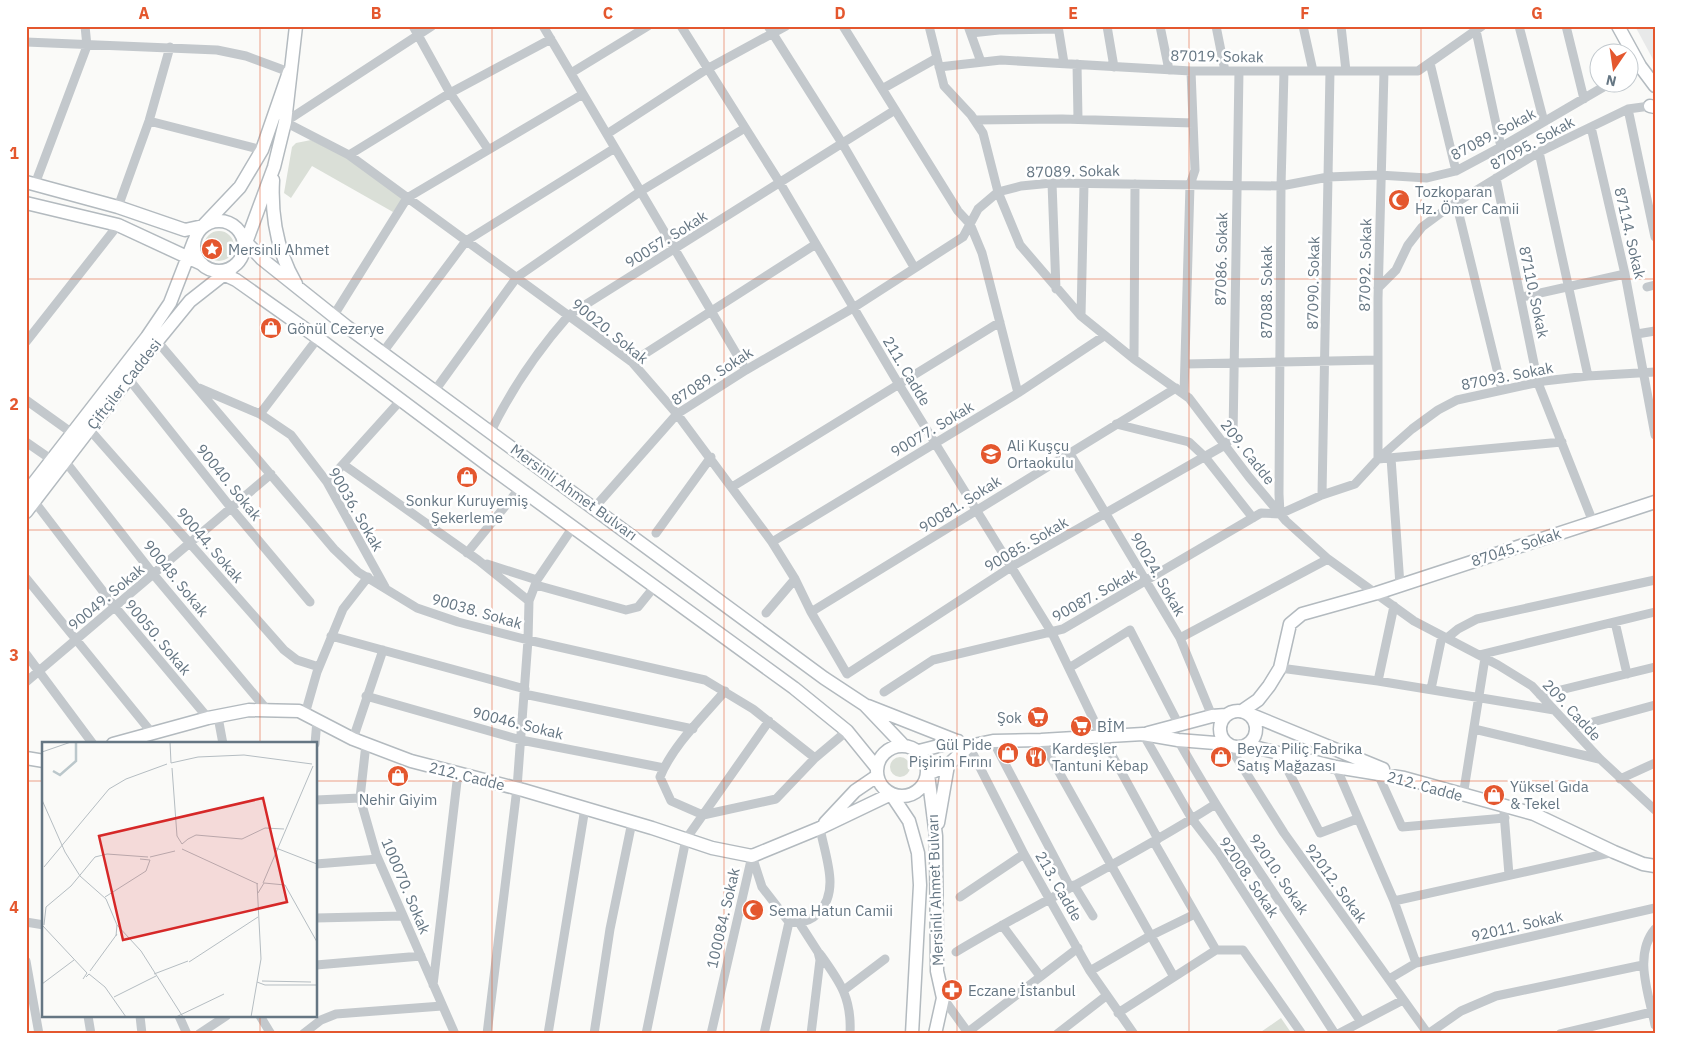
<svg xmlns="http://www.w3.org/2000/svg" width="1681" height="1060" viewBox="0 0 1681 1060" font-family="'IBM Plex Sans',sans-serif">
<rect width="100%" height="100%" fill="#fafaf8"/>
<!-- built -->
<path fill="#e8e9e9" d="M1635,26h20v37z"/>
<!-- green -->
<path fill="#dadfd7" d="M311,140l36,18 56,41 -10,13 -81,-46 -21,32 -7,-5 8,-46 4,-4z
M204 246a15 15 0 1 1 30 0a15 15 0 1 1-30 0Z
M890 767a10 10 0 1 1 20 0a10 10 0 1 1-20 0Z
M1281,1018l11,16h-34z"/>
<g fill="none" stroke-linecap="round" stroke-linejoin="round">
<!-- secondary casing -->
<g stroke="#b3babf" stroke-width="15">
<path id="secondary" d="M1618,26l22,40 15,20
M1650,106l5,1
M273,180c-2,36 5,73 23,104
M26,182l92,25 67,23 18,-4 37,-39 22,-37 27,-78
M26,203l92,22 84,39
M194 246a25 25 0 1 1 50 0a25 25 0 1 1-50 0Z
M244,240l18,19 84,67 478,352 41,27 38,40
M244,248l30,-81 11,-45 11,-96
M217,271l19,9 82,58 171,128 305,222 53,43 30,37
M26,493l121,-156 23,-34 24,-62
M26,512l128,-167 36,-44 42,-33
M868,706l89,35
M1242,711l16,-11 11,-14 11,-18 10,-44 12,-10 75,-21 278,-91
M1242,711l141,58
M1220 729a18 18 0 1 1 36 0a18 18 0 1 1-36 0Z
M1148,733l64,-17 14,-1
M113,744l95,-26 41,-8 50,1 54,28 58,22 112,29 129,38 60,20 40,8 68,-28 71,-34 18,27 9,32 2,32 -8,149
M1246,745l90,22 68,11 130,36 80,38 29,12 12,2
M877 771a25 25 0 1 1 50 0a25 25 0 1 1-50 0Z
M919,751l39,-10
M26,758l18,3
M825,823l30,-32 22,-15
M938,823l10,-58
M935,1034l8,-36 -6,-27 -1,-135 -8,-62 20,-9 21,-19 24,-5 48,-1 102,-6 35,6 50,4"/>
</g>
<!-- street -->
<path stroke="#c3c8cc" stroke-width="9" d="M413,26l37,67 38,56
M432,26l-147,96 64,33 283,207 45,52 95,128 23,37 16,33 36,62 164,-107 214,-122 8,-9 6,-365
M543,26l203,344
M681,26l99,157 118,200 154,250 49,102 57,104
M768,26l74,117 72,124
M843,26l115,185 12,13 12,29 36,140
M929,26l15,60 27,29 12,18 15,59 22,53 61,71 53,43 55,39 60,79 37,44 42,38 86,62 84,44 34,21 68,73 55,51
M968,26l13,36
M1058,26l6,37
M1107,26l7,41
M1160,26l9,44
M1216,26l9,45
M1303,26l10,45
M1341,26l5,45
M1475,26l26,121
M1519,26l25,96
M1566,26l18,73
M971,33l28,-3 59,-1
M26,42l191,8 29,6 43,16
M1430,63l26,108
M1077,64l1,55
M939,67l62,-7 190,11h227l64,-45
M1384,71l-6,228v160l184,-17
M571,73l77,-47
M1628,73l12,-7
M882,89l55,-31
M1628,109l27,128
M975,120l87,-1 131,4
M149,121l113,29
M1591,127l34,147 30,161
M607,134l100,-65 79,-43
M1539,152l49,224
M349,155l101,-62 101,-54
M1496,178l42,205 55,139
M1052,183l4,106
M35,184l52,-138 -2,-20
M1456,202l46,188
M118,207l31,-86 21,-74
M1647,287l8,-2
M1378,288l18,-18 12,-25 14,-18 27,-20 90,-55 89,-43 22,-3
M1522,297l103,-23
M334,315l73,-117 176,-104
M1081,316l3,-132
M1637,334l18,-3
M157,341l177,208 24,23 59,36 41,14 70,18 177,40 48,29 62,49
M26,342l92,-117
M383,352l83,-111 149,-93
M1134,359l1,-175
M632,362l184,-118
M1185,364l193,-4
M128,378l104,131 78,93
M199,388l61,26 31,21 36,47 58,105
M436,389l81,-112 124,-86 104,-63
M1184,394l6,-209 5,-15 -4,-99
M26,400l46,33
M260,414l58,-76
M1116,424l73,18 16,15 48,61
M89,429l195,221 13,10 22,7
M491,431c20,-41 48,-82 78,-116l326,-205
M26,442l26,18
M1069,452l111,186 32,78
M1391,458l9,127
M65,461l89,114 114,136
M344,465l134,95 51,41
M327,482l73,-81
M732,487l268,-165
M1322,495l8,-424
M34,501l81,106 93,111
M595,507l82,-93 69,-44 107,-62 110,-71 15,-28 20,-17 23,-6 31,-3 229,3 47,-9 51,-2 48,3 29,-7 45,-24 111,-65
M1280,514l-1,-20 2,-308 3,-115
M656,533l55,-76
M772,542l246,-149 86,-57
M467,553l53,-65
M487,564l50,16
M26,578l126,155
M536,585l90,25 12,-3 17,-21
M811,612l365,-224
M766,613l29,-34
M1615,622l12,52
M331,636l194,53
M1180,638l148,-79
M1447,638l11,-9 19,-10 178,-39
M26,654l67,90
M1479,655l176,-43
M1069,668l61,-38 49,95
M1280,668l98,13 176,29
M1378,681l16,-75
M26,682l245,-208
M1431,689l11,-53
M725,691c-22,26 -52,54 -65,86l11,24 32,14 73,-16 39,-41 32,-27
M884,692l49,-32 130,-31 198,-116 19,1 42,-19 33,-11 23,-25 34,-30 26,-19 19,-10 87,-19 44,-5 67,-4
M524,694l169,35
M1540,695l115,-28
M366,696l155,44 143,28
M305,714l12,-42 26,-63 25,-32
M218,717l5,27
M1571,728l84,-23
M1474,729l125,30
M1143,734l49,85 27,35 116,180
M353,739l30,-89
M1041,740l133,237
M1178,740c55,98 121,189 183,282
M993,741l77,146
M315,744l2,-24
M366,744l-6,54 16,56 79,180
M1228,744l56,89 144,201
M969,746l55,108 66,117 44,63
M1279,753l41,80 37,-14
M1336,767l58,134 22,62
M1378,774l24,53 103,-9
M1620,779l35,-16
M1463,796l22,-138
M316,800l44,-2
M1504,813l5,62
M1154,842l62,108
M316,864l62,-5
M1074,885l19,31
M960,897l64,-43
M1394,901l220,-49
M316,918l87,-2
M26,922l18,3
M800,924l18,28 2,8 -9,74
M1002,925l38,51
M1655,929c-22,26 -6,66 0,96
M1216,950h27l59,84
M956,952c85,-51 175,-94 258,-147
M820,954c20,28 32,44 30,80
M26,961l13,73
M316,965l105,-9
M1090,971l60,-35 45,-22
M1389,979l27,-16 239,-55
M433,985l25,-212
M844,990l41,-31
M943,998l26,36
M1118,1013l98,-63
M88,1016l3,18
M140,1016l2,18
M179,1016l8,18
M260,1016l11,18
M968,1032l110,-84
M199,1034l27,-18
M303,1034l18,-14 15,-6 106,-8
M487,1034l30,-246 11,-148 1,-39 8,-21 36,-53
M548,1034l37,-226
M594,1034l16,-105 22,-107
M646,1034l40,-195 83,-118
M711,1034l41,-178 10,31 27,35c24,4 41,-15 41,-40 0,-17 -7,-37 -10,-54
M764,1034l25,-112
M1057,1034l49,-38
M1338,1034l65,-34
M1428,1034l33,-23 35,-15 147,-31
M1560,1034l92,-22"/>
<!-- secondary -->
<use href="#secondary" stroke="#fff" stroke-width="12"/>
</g>
<!-- grid -->
<path fill="none" stroke="#e4572e" stroke-width="1" stroke-opacity="0.55" d="M260,26v718M492,26v1008M724,26v1008M957,26v1008M1189,26v1008M1421,26v1008M26,279h1629M26,530h1629M26,781h18M316,781h1339M260,1016v18"/>
<!-- icons -->
<defs>
<g id="mosque-disc" transform="scale(1.125)"><circle r="9.5" fill="#e4572e" stroke="#fff"/><path d="M3.5-4.9A6 6 0 1 0 3.5 4.9A5 5 0 1 1 3.5-4.9Z" fill="#fff"/></g>
<g id="sight-disc" transform="scale(1.125)"><circle r="9.5" fill="#e4572e" stroke="#fff"/><path d="M0-6L1.8-2.2L6-1.7L2.9 1.2L3.7 5.4L0 3.3L-3.7 5.4L-2.9 1.2L-6-1.7L-1.8-2.2Z" fill="#fff"/></g>
<g id="shop-disc" transform="scale(1.125)"><circle r="9.5" fill="#e4572e" stroke="#fff"/><path d="M-5-2.5h2.3a2.7 3.5 0 0 1 5.4 0H5L5.5 6h-11ZM-1.5-2.5h3a1.5 2.3 0 0 0-3 0Z" fill="#fff"/></g>
<g id="school-disc" transform="scale(1.125)"><circle r="9.5" fill="#e4572e" stroke="#fff"/><path d="M0-5L7-2L0 1L-7-2ZM-4 1L0 2.5L4 1V4Q0 6-4 4Z" fill="#fff"/></g>
<g id="supermarket-disc" transform="scale(1.125)"><circle r="9.5" fill="#e4572e" stroke="#fff"/><path d="M-6-5.5h2.5l.6 2H6L4.5 2H-2.5L-4.4-4H-6ZM-1.5 3.2a1.3 1.3 0 1 0 .1 0ZM3 3.2a1.3 1.3 0 1 0 .1 0Z" fill="#fff"/></g>
<g id="restaurant-disc" transform="scale(1.125)"><circle r="9.5" fill="#e4572e" stroke="#fff"/><path d="M-5-6h1v4h1v-4h1v4h1v-4h1v5L-1.5 .5V6h-2V.5L-5-1ZM5-6V6H3V1.5H1.5Q1.5-4 5-6Z" fill="#fff"/></g>
<g id="pharmacy-disc" transform="scale(1.125)"><circle r="9.5" fill="#e4572e" stroke="#fff"/><path d="M-2-6h4v4h4v4h-4v4h-4v-4h-4v-4h4Z" fill="#fff"/></g>
</defs>
<g fill-rule="evenodd">
<use href="#mosque-disc" x="1399" y="200"/>
<use href="#sight-disc" x="212" y="249"/>
<use href="#shop-disc" x="271" y="328"/>
<use href="#school-disc" x="991" y="454"/>
<use href="#shop-disc" x="467" y="477"/>
<use href="#supermarket-disc" x="1038" y="717"/>
<use href="#supermarket-disc" x="1081" y="726"/>
<use href="#shop-disc" x="1008" y="753"/>
<use href="#restaurant-disc" x="1036" y="757"/>
<use href="#shop-disc" x="1221" y="757"/>
<use href="#shop-disc" x="398" y="776"/>
<use href="#shop-disc" x="1494" y="795"/>
<use href="#mosque-disc" x="753" y="910"/>
<use href="#pharmacy-disc" x="952" y="990"/>
</g>
<g text-anchor="middle" dominant-baseline="central" stroke-width="5" stroke-linejoin="round" paint-order="stroke">
<!-- street labels -->
<g font-size="15" fill="#657683" stroke="#fff">
<text transform="translate(1217 56) rotate(1)">87019. Sokak</text>
<text transform="translate(1493 134) rotate(-28)">87089. Sokak</text>
<text transform="translate(1532 143) rotate(-29)">87095. Sokak</text>
<text transform="translate(1073 171) rotate(-1)">87089. Sokak</text>
<text transform="translate(1630 233) rotate(77)">87114. Sokak</text>
<text transform="translate(666 239) rotate(-32)">90057. Sokak</text>
<text transform="translate(1221 259) rotate(-89)">87086. Sokak</text>
<text transform="translate(1365 265) rotate(-89)">87092. Sokak</text>
<text transform="translate(1313 283) rotate(-89)">87090. Sokak</text>
<text transform="translate(1266 292) rotate(-90)">87088. Sokak</text>
<text transform="translate(1534 292) rotate(78)">87110. Sokak</text>
<text transform="translate(610 331) rotate(39)">90020. Sokak</text>
<text transform="translate(907 371) rotate(59)">211. Cadde</text>
<text transform="translate(712 376) rotate(-33)">87089. Sokak</text>
<text transform="translate(1507 376) rotate(-11)">87093. Sokak</text>
<text transform="translate(124 384) rotate(-52)">Çiftçiler Caddesi</text>
<text transform="translate(932 429) rotate(-31)">90077. Sokak</text>
<text transform="translate(1248 452) rotate(52)">209. Cadde</text>
<text transform="translate(229 482) rotate(51)">90040. Sokak</text>
<text transform="translate(574 492) rotate(36)">Mersinli Ahmet Bulvarı</text>
<text transform="translate(960 504) rotate(-32)">90081. Sokak</text>
<text transform="translate(356 509) rotate(60)">90036. Sokak</text>
<text transform="translate(1026 544) rotate(-30)">90085. Sokak</text>
<text transform="translate(210 545) rotate(49)">90044. Sokak</text>
<text transform="translate(1516 547) rotate(-18)">87045. Sokak</text>
<text transform="translate(1158 574) rotate(60)">90024. Sokak</text>
<text transform="translate(176 578) rotate(51)">90048. Sokak</text>
<text transform="translate(1094 595) rotate(-29)">90087. Sokak</text>
<text transform="translate(106 597) rotate(-40)">90049. Sokak</text>
<text transform="translate(477 611) rotate(16)">90038. Sokak</text>
<text transform="translate(158 637) rotate(50)">90050. Sokak</text>
<text transform="translate(1572 710) rotate(47)">209. Cadde</text>
<text transform="translate(518 723) rotate(14)">90046. Sokak</text>
<text transform="translate(467 776) rotate(14)">212. Cadde</text>
<text transform="translate(1425 786) rotate(15)">212. Cadde</text>
<text transform="translate(1279 874) rotate(56)">92010. Sokak</text>
<text transform="translate(1249 877) rotate(56)">92008. Sokak</text>
<text transform="translate(1336 883) rotate(54)">92012. Sokak</text>
<text transform="translate(406 886) rotate(67)">100070. Sokak</text>
<text transform="translate(1059 886) rotate(60)">213. Cadde</text>
<text transform="translate(935 890) rotate(-92)">Mersinli Ahmet Bulvarı</text>
<text transform="translate(723 918) rotate(-77)">100084. Sokak</text>
<text transform="translate(1517 926) rotate(-13)">92011. Sokak</text>
</g>
<!-- poi labels -->
<g font-size="15" fill="#657683" stroke="#fff" text-anchor="start">
<text x="1415" y="191">Tozkoparan<tspan x="1415" dy="17">Hz. Ömer Camii</tspan></text>
<text x="228" y="249">Mersinli Ahmet</text>
<text x="287" y="328">Gönül Cezerye</text>
<text x="1007" y="445">Ali Kuşçu<tspan x="1007" dy="17">Ortaokulu</tspan></text>
<text x="467" y="500" text-anchor="middle">Sonkur Kuruyemiş<tspan x="467" dy="17">Şekerleme</tspan></text>
<text x="1022" y="717" text-anchor="end">Şok</text>
<text x="1097" y="726">BİM</text>
<text x="992" y="744" text-anchor="end">Gül Pide<tspan x="992" dy="17">Pişirim Fırını</tspan></text>
<text x="1052" y="748">Kardeşler<tspan x="1052" dy="17">Tantuni Kebap</tspan></text>
<text x="1237" y="748">Beyza Piliç Fabrika<tspan x="1237" dy="17">Satış Mağazası</tspan></text>
<text x="1510" y="786">Yüksel Gıda<tspan x="1510" dy="17">&amp; Tekel</tspan></text>
<text x="398" y="799" text-anchor="middle">Nehir Giyim</text>
<text x="769" y="910">Sema Hatun Camii</text>
<text x="968" y="990">Eczane İstanbul</text>
</g>
</g>
<!-- overview -->
<g transform="translate(42 742)">
<rect width="275" height="275" fill="#fafaf8"/>
<path fill="none" stroke="#bbc7cb" stroke-width="2.5" d="M11,29l7,4 16,-14v-18"/>
<path fill="none" stroke="#b5bdc2" stroke-width="1" d="M128,0l1,21 27,-6 46,-2 68,9M0,10l29,-10M130,26l5,68 5,8 6,-5M0,58l23,52M146,97l8,-4 46,4 23,-11 19,1M234,106l41,16M140,107l76,35M23,110l15,24 26,23 11,26 -1,11M108,115l25,-6M2,125l65,-78 17,-10 41,-15M221,141l50,-117M216,151l6,-10 21,2 32,57M63,155l41,-26 4,-11 -10,-1M0,183l45,48 -4,6M2,183l2,-18 25,-21 24,-29 12,-3 41,3M75,183l24,26 42,66M147,220l69,-45M48,229l27,-37M112,232l34,-13M44,235l3,-3 16,13 21,30M220,239l49,1M215,240l8,3h52M0,242l32,-24M72,255l42,-21M134,275l48,-23M209,275l10,-58 -4,-76"/>
<path fill="#d62828" fill-opacity="0.15" stroke="#d62828" stroke-width="2.5" d="M221,56l24,104 -164,38 -24,-104z"/>
<rect width="275" height="275" fill="none" stroke="#657683" stroke-width="2.5"/>
</g>
<!-- border -->
<rect width="1681" height="1060" fill="none" stroke="#ffffff" stroke-width="55"/>
<!-- north arrow -->
<g transform="translate(1614 68) rotate(193)"><circle r="24" fill="#ffffff" stroke="#c1c8cd"/>
<path d="M0-4L9 19L0 12L-9 19Z" fill="#e4572e"/>
<text y="-8" font-size="14" font-weight="bold" text-anchor="middle" fill="#657683">N</text>
</g>
<rect x="28" y="28" width="1626" height="1004" fill="none" stroke="#e4572e" stroke-width="2"/>
<g font-size="16" text-anchor="middle" font-weight="bold" fill="#e4572e">
<text x="144" y="19">A</text>
<text x="376" y="19">B</text>
<text x="608" y="19">C</text>
<text x="840" y="19">D</text>
<text x="1073" y="19">E</text>
<text x="1305" y="19">F</text>
<text x="1537" y="19">G</text>
<text x="14" y="159">1</text>
<text x="14" y="410">2</text>
<text x="14" y="661">3</text>
<text x="14" y="913">4</text>
</g>
</svg>
